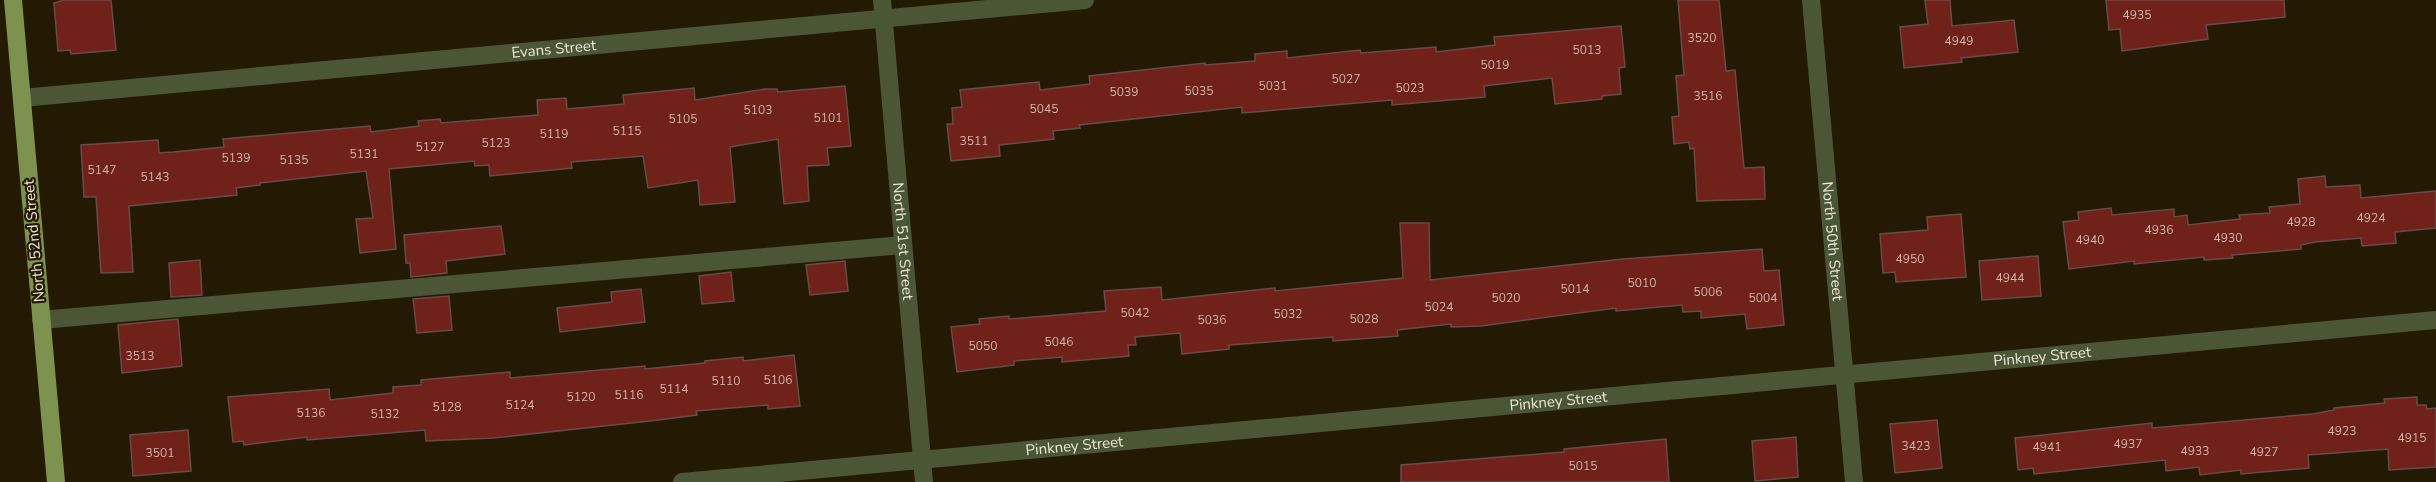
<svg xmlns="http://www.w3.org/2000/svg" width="2436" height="482" viewBox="0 0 2436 482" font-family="'Nunito Sans',sans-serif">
<rect width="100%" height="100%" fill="#241a03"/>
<!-- building -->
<path fill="#702119" stroke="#684b46" stroke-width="1.5" d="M64,0h47l5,50 -45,4 -1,-4 -12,1 -4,-48z
M1678,0h41l7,71 9,-1 9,98 20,-1 1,32 -68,2 -3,-53 -4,1 -1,-7 -15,2 -2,-27 7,-1 -3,-40 8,-1z
M1925,0h25l2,26 62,-6 4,32 -57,6 1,4 -58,6 -4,-41 28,-3z
M2106,0h178l1,17 -79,8 2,14 -86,12 -2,-22 -11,1z
M1621,26l4,41 -6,1 2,26 -19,2v3l-47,5 -3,-26 -68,8 1,11 -93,8v-5l-150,13v-6l-163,18 1,3 -27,3 1,8 -55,6 1,11 -49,5 -4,-37h6l-1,-16 10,-1 -2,-17 79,-8 1,8 50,-6 -1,-8 116,-13v2l50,-4v-7l32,-3v7l73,-8 1,3 75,-6v5l59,-7 -1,-8z
M845,86l6,60 -24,2 2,17 -22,1 2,35 -25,3 -6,-65 -48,8 5,55 -35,3 -2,-25 -50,8 -5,-32 -72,6 1,6 -82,8 -1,-11 -14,1 -1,-5 -85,8 7,80 -36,4 -4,-34 17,-1 -7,-47 -106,12v2l-24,3 1,7 -108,11 4,66 -32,1 -5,-76h-12l-3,-52 77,-5 1,13 14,-1 51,-5 -1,-8 147,-13 1,6 48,-6 -1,-5 22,-2 1,4 97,-8 -1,-15 29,-2 1,11 57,-5 -1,-9 71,-7 1,12 71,-11h11l1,3z
M2325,176l1,11 34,-2 1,13 75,-7v37l-41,4 1,11 -34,3 -1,-8 -46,4 -14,3v4l-69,6 1,3 -29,2v-3l-70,7v-3l-65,8 -6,-47 16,-2 -1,-8 33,-4 1,7 62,-6v8l13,-2 1,10 52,-6 -1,-4 31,-2 -1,-6 31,-3 -2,-25z
M1961,214l5,63 -70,5 -1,-10 -12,1 -3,-39 48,-4 -1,-13z
M1400,223h29l1,57 193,-21 139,-10 2,22 15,-1 5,55 -37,4 -2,-15 -44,4v-7l-18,1 -1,-7 -66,6v-3l-135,18 -30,1v-3l-54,6 1,6 -65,5v-4l-104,8v4l-47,5 -2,-21 -45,4 1,8h-8l1,11 -67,6v-5l-48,4v4l-57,7 -6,-45 29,-3 -1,-5 30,-3v3l97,-8 -2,-20 57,-4 1,13 113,-12v3l128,-13z
M501,226l4,28 -59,7 1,12 -36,4 -1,-14h-4l-2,-28z
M2038,256l3,40 -59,4 -3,-39z
M200,260l2,35 -31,2 -2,-34z
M845,261l3,30 -38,4 -4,-30z
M731,272l3,29 -32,3 -3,-28z
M641,289l4,33 -85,10 -3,-24 55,-6 -1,-10z
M449,296l3,34 -35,3 -4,-34z
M178,319l4,47 -60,7 -4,-48z
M794,355l6,51 -32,3v-4l-72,6 1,4 -47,6 -157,17 -67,3 -1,-11 -118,10v-3l-63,8 -1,-4 -10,1 -5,-45 101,-8 1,11 63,-7v-6l28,-2v-5l89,-8v6l135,-12v3l60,-6v-2l38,-4v4z
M2417,397v8h9l1,4 9,-1v59l-47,3 -1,-21 -80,6 1,13 -68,6v-4l-41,5 -1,-8 -33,4 -1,-11 -131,14 -1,-6 -15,2 -3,-32 137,-15v5l161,-14 21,-4v-2l51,-5 -1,-4z
M1937,420l5,48 -47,5 -5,-49z
M188,430l3,41 -58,5 -3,-41z
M1796,437l2,40 -43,4 -3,-40z
M1666,439l3,43h-268v-17l163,-13v-3z"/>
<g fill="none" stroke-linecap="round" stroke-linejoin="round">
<!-- minor -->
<g stroke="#4b5637" stroke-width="18">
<path id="s1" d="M882,0l42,482"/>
<path id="s2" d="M1811,0l43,482"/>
<path id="s3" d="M22,98l1063,-98"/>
<path d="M41,320l862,-75"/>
<path id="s4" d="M682,482l1754,-162"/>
</g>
<!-- major -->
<path stroke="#7c924e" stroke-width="18" d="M13,0l43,482"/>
</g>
<g text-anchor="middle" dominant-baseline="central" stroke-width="4.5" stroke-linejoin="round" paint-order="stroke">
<!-- number labels -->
<g font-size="12" fill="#ceb6a8">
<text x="2137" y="15">4935</text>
<text x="1702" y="38">3520</text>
<text x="1959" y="41">4949</text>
<text x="1587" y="50">5013</text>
<text x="1495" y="65">5019</text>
<text x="1346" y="79">5027</text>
<text x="1273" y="86">5031</text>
<text x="1410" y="88">5023</text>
<text x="1199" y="91">5035</text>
<text x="1124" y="92">5039</text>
<text x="1708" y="96">3516</text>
<text x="1044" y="109">5045</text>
<text x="758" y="110">5103</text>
<text x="828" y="118">5101</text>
<text x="683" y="119">5105</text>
<text x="627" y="131">5115</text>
<text x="554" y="134">5119</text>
<text x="974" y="141">3511</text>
<text x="496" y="143">5123</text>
<text x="430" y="147">5127</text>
<text x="364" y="154">5131</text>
<text x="236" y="158">5139</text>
<text x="294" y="160">5135</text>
<text x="102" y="170">5147</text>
<text x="155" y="177">5143</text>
<text x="2371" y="218">4924</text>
<text x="2301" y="222">4928</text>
<text x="2159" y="230">4936</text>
<text x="2228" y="238">4930</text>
<text x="2090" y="240">4940</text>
<text x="1910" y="259">4950</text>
<text x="2010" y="278">4944</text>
<text x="1642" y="283">5010</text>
<text x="1575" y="289">5014</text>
<text x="1708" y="292">5006</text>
<text x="1506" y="298">5020</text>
<text x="1763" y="298">5004</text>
<text x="1439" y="307">5024</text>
<text x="1135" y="313">5042</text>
<text x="1288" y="314">5032</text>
<text x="1364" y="319">5028</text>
<text x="1212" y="320">5036</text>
<text x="1059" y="342">5046</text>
<text x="983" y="346">5050</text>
<text x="140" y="356">3513</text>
<text x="778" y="380">5106</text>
<text x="726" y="381">5110</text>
<text x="674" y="389">5114</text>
<text x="629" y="395">5116</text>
<text x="581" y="397">5120</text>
<text x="520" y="405">5124</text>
<text x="447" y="407">5128</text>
<text x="311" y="413">5136</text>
<text x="385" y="414">5132</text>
<text x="2342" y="431">4923</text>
<text x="2412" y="438">4915</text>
<text x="2128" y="444">4937</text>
<text x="1916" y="446">3423</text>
<text x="2047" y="447">4941</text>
<text x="2195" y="451">4933</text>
<text x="2264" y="452">4927</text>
<text x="160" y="453">3501</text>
<text x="1583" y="466">5015</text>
</g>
<!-- street labels -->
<g font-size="15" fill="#ede7d8" stroke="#241a03">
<text stroke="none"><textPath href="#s3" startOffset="534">Evans Street</textPath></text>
<text transform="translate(34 241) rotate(-95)">North 52nd Street</text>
<text stroke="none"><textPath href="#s1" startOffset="242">North 51st Street</textPath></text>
<text stroke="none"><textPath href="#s2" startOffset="242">North 50th Street</textPath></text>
<text stroke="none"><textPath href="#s4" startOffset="1366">Pinkney Street</textPath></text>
<text stroke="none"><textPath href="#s4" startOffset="880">Pinkney Street</textPath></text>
<text stroke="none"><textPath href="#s4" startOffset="394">Pinkney Street</textPath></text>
</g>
</g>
</svg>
